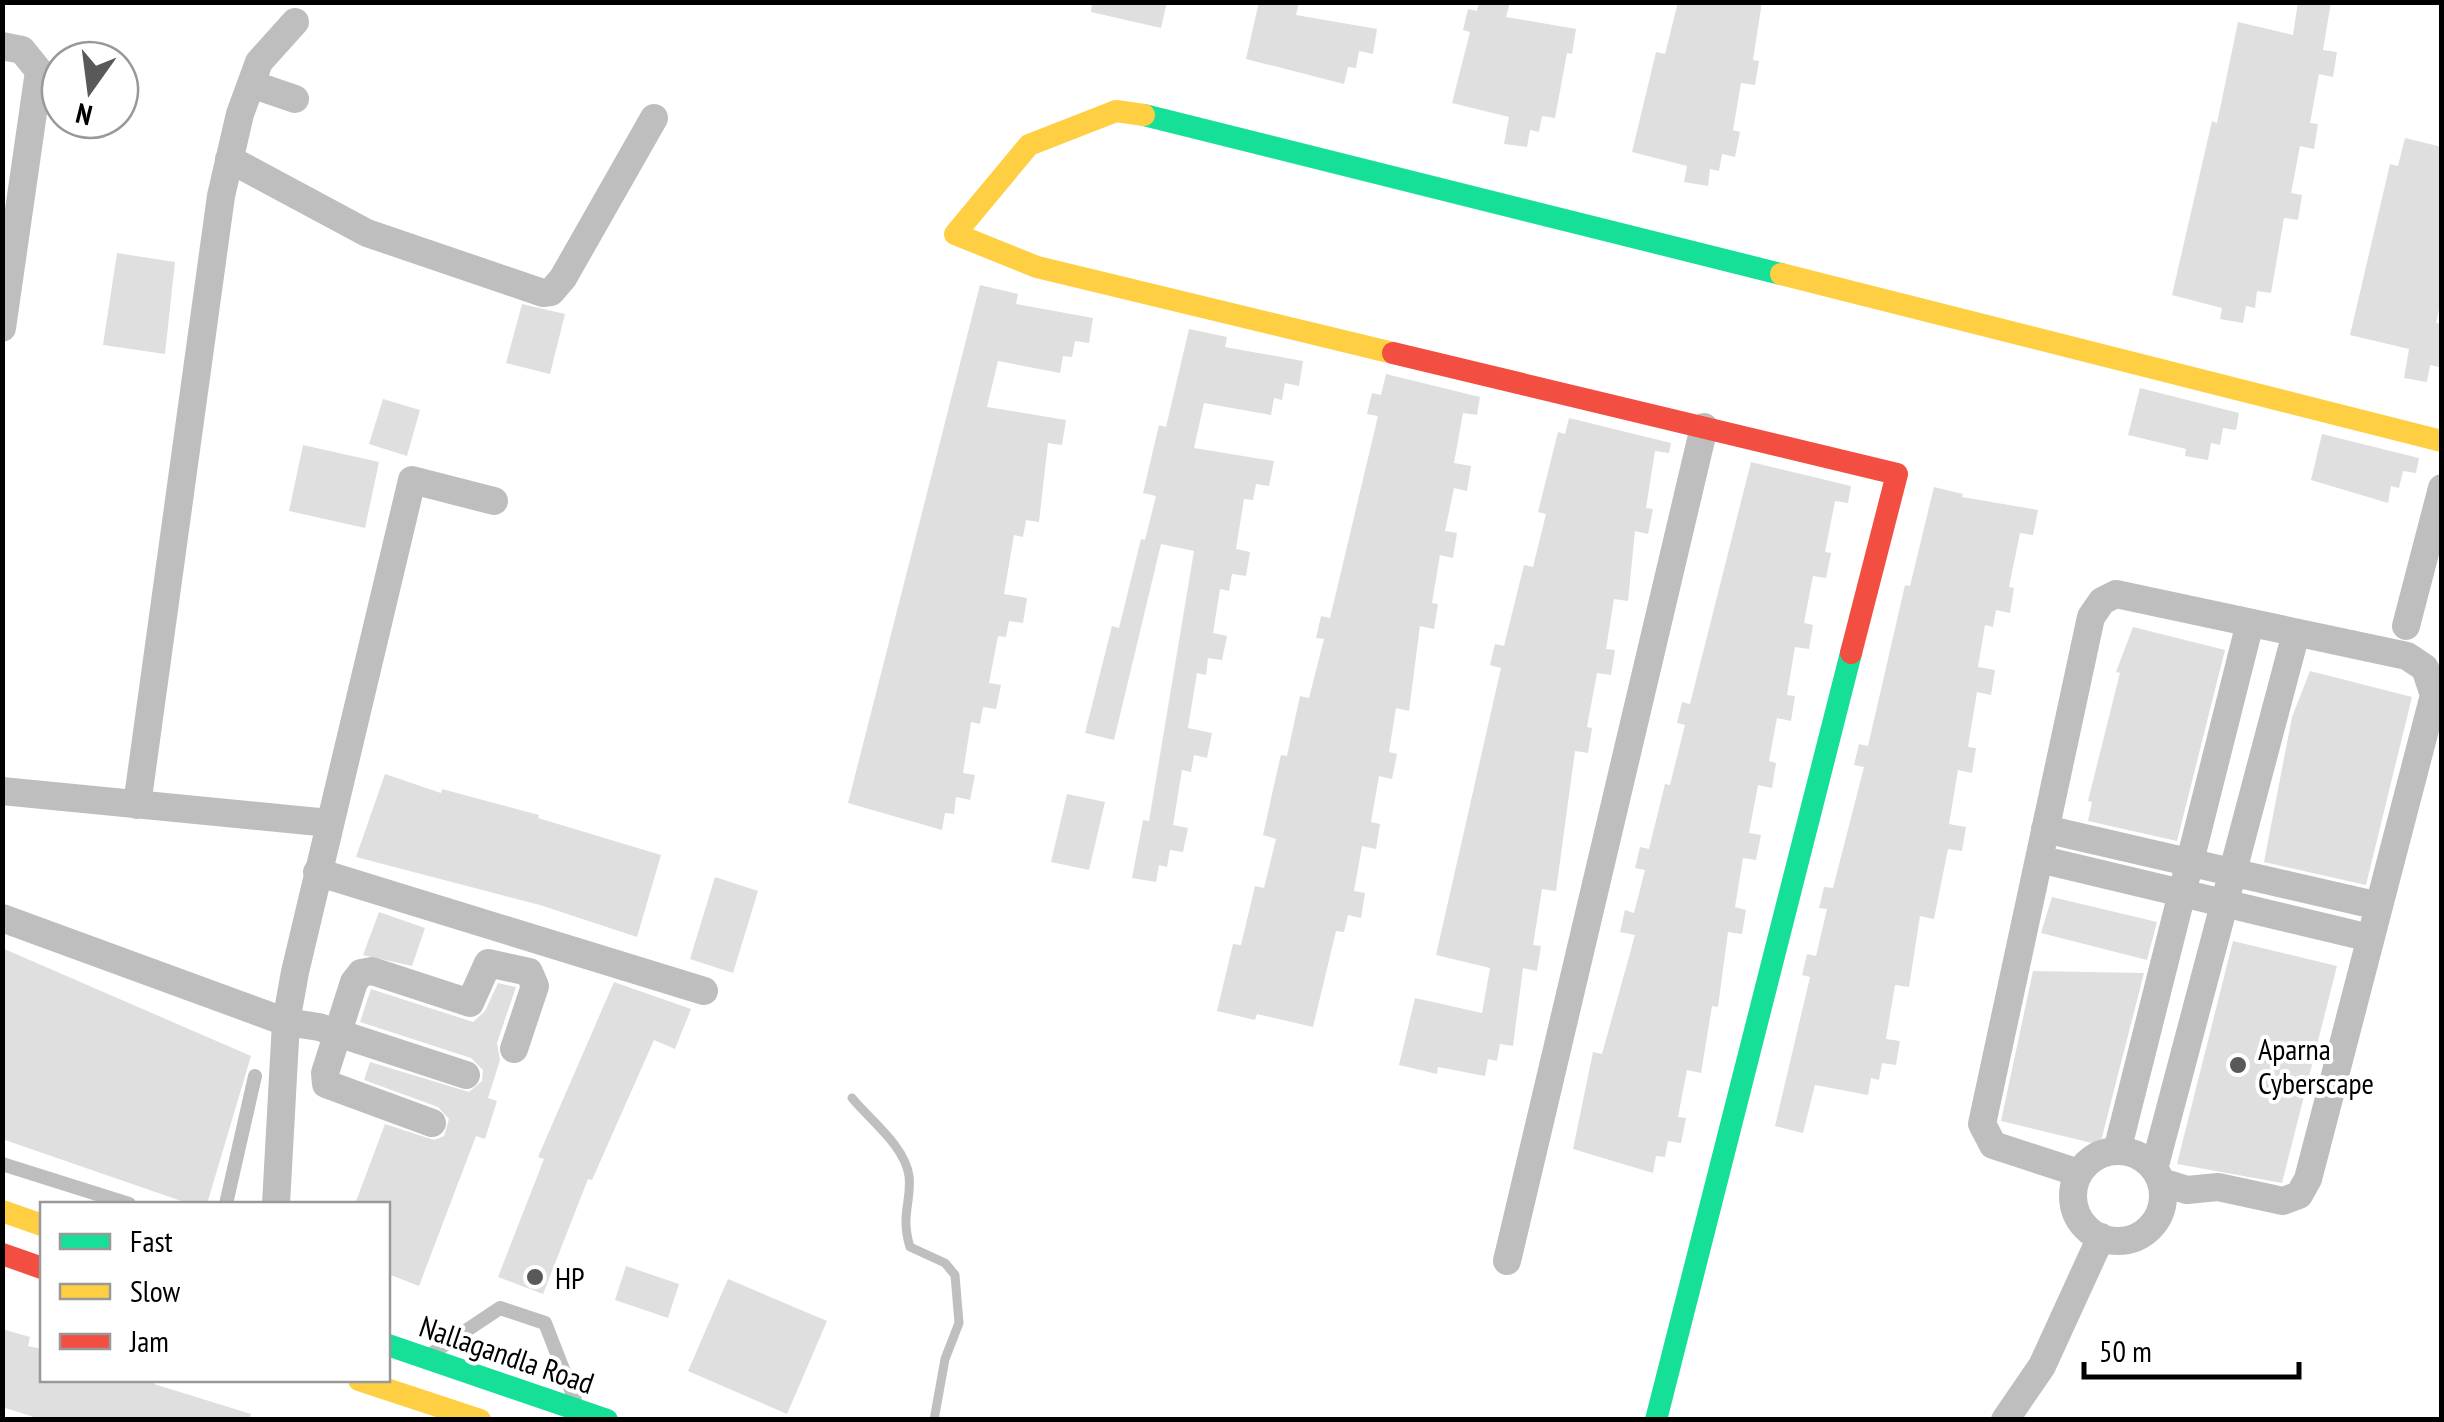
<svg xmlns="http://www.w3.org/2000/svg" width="2444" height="1422" viewBox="0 0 2444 1422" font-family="'PT Sans Narrow',sans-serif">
<rect width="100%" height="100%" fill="#fff"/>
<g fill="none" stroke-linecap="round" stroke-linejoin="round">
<!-- stream -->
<path stroke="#bfbfbf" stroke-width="9" d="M852,1098c18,22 53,48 57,78 3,26 -9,38 1,71l35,16 10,12 4,48 -14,36 -11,61"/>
</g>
<!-- building -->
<path fill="#dfdfdf" d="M1092,2h75l-6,26 -70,-16z
M1259,2h40l-3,13 81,14 -4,25 -14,-3 -3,17 -8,-1 -4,17 -98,-25z
M1479,2h31l-4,15 70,12 -4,25 -5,-1 -12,65 -13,-2 -3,16 -9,-2 -3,17 -23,-3 5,-27 -57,-14 18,-71 -7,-2 5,-21 9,2z
M1678,2h84l-9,58 6,1 -4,24 -14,-2 -8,47 7,2 -5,25 -13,-3 -3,17 -9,-2 -2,17 -24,-4 3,-16 -55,-14 24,-100 9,2z
M2298,2h33l-8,48 14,2 -4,25 -14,-3 -9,49 8,1 -4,25 -14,-3 -9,47 11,2 -4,25 -14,-2 -13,75 -14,-2 -2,17 -9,-2 -3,17 -23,-4 2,-11 -50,-13 40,-174 5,2 21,-101 55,13z
M2405,138l37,9v149l-6,27 6,1v25l-3,18 -9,-2 -3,17 -23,-4 5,-29 -59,-14 40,-171 8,2z
M117,253l58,9 -10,92 -62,-9z
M980,285l38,9 -2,10 77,14 -4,25 -14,-2 -3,16 -9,-1 -3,17 -62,-12 -11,46 79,13 -4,25 -14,-2 -9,79 -13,-2 -3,17 -9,-2 -10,59 23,4 -4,25 -14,-2 -3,16 -8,-1 -9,47 12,2 -5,24 -13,-2 -3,17 -9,-2 -8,51 12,2 -5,25 -14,-3 -2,17 -9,-1 -3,17 -94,-27z
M522,304l43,10 -15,60 -44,-11z
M1189,329l38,8 -2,10 78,14 -4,25 -14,-3 -3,17 -8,-2 -3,17 -67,-12 -10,45 80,13 -5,25 -13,-2 -3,16 -9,-1 -8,50 14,3 -4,24 -14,-2 -3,17 -9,-2 -7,44 14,3 -5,24 -14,-2 -2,17 -9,-2 -9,55 24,5 -5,25 -13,-3 -3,17 -9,-2 -9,55 15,3 -5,24 -13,-2 -3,17 -8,-2 -3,17 -24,-4 11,-58 6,1 45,-270 -33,-7 -47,196 -29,-7 27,-107 7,2 22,-89 4,1 11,-44 -13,-3 16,-68 7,2z
M1386,374l94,23 -3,18 -14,-2 -9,50 17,3 -4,25 -13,-3 -9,43 12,2 -4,25 -13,-3 -8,48 6,1 -4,25 -14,-3 -11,85 -13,-3 -7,44 8,2 -5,25 -13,-3 -8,46 9,2 -4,25 -14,-3 -8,45 11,2 -4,25 -13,-3 -4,17 -8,-1 -23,96 -56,-13 -2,6 -38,-9 16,-67 8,1 14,-59 9,2 12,-49 -13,-4 13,-59 5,-21 6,1 13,-60 9,2 15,-59 -8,-1 5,-22 9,2 48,-202 -11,-2 5,-21 9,2z
M2140,388l99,25 -3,17 -13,-2 -3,17 -9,-2 -3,17 -23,-4 1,-7 -58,-14z
M383,399l37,11 -13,46 -38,-12z
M1569,418l102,25 -2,10 -14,-2 -9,57 7,1 -5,25 -13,-3 -7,70 -14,-2 -8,50 9,1 -4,25 -14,-2 -10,54 5,1 -4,25 -13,-2 -19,140 -14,-2 -9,56 8,1 -4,25 -14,-3 -10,78 -13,-2 -3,17 -9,-2 -3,17 -47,-9 -1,7 -38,-9 16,-67 67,15 8,-45 -54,-13 65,-287 -11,-3 5,-21 9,2 20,-81 9,2 13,-53 -8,-2 20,-80 7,2z
M2322,434l97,24 -3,15 -13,-2 -4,17 -8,-2 -3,17 -77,-23z
M303,445l76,17 -14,66 -76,-17z
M1751,462l100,24 -3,17 -13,-2 -10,51 6,1 -5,25 -13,-2 -9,47 9,2 -4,24 -14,-2 -8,48 8,1 -4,25 -14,-3 -8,43 7,2 -4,25 -14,-3 -9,48 12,2 -5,25 -13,-2 -8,49 11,3 -4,24 -14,-2 -10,75 -6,-1 -11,67 -14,-3 -9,47 8,1 -5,25 -13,-2 -3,16 -9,-1 -3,17 -80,-24 20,-97 9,2 33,-119 -15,-3 5,-22 9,3 11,-43 -10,-2 5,-21 9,2 16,-65 5,1 15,-60 -8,-2 5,-21 8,2z
M1934,487l29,7 -1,3 76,13 -5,25 -13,-2 -11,54 5,1 -4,25 -14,-3 -3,17 -8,-2 -7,42 17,3 -4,25 -14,-3 -9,55 8,1 -4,25 -14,-3 -9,54 17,3 -4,24 -14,-2 -14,70 -14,-3 -11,71 -14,-2 -9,54 14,2 -4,24 -14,-2 -3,17 -8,-2 -3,17 -53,-10 -12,48 -28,-7 35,-149 -8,-2 5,-21 9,2 11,-47 -8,-1 5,-21 9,1 31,-121 -10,-2 5,-21 9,2 37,-161 5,1z
M2133,627l92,23 -48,191 -89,-20 4,-19 -4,-1 32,-128 -4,-1z
M2310,671l102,26 -46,188 -102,-23 28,-145z
M385,774l56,19 1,-4 97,26 -1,3 123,37 -24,82 -97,-32 -184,-48z
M1067,794l38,8 -16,68 -38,-8z
M715,877l43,14 -25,82 -43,-14z
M2052,897l105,25 -10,38 -106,-27z
M379,912l46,16 -13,38 -49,-11z
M2233,941l104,25 -55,217 -105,-19z
M2,948l249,108 -44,148h-17l-188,-65z
M2033,971l111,2 -44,172 -99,-24z
M614,982l77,27 -16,40 -21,-9 -62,140 -4,-1 -45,115 -45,-17 46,-118 -6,-2z
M498,983l18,4 -19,56 3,17 -12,38 9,3 -12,38 -9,-3 -57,150 -31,-12v-70h-33l30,-80 49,16 10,-4 5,-17 -11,-12 -74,-27 6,-18 99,30 13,-11 1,-11 -12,-12 -111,-36 11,-33 102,33 12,-11z
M626,1266l53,18 -11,34 -53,-18z
M728,1279l99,42 -40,93 -99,-43z
M2,1329l28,8 -2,9 14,3v31h113l-1,4 97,30 -1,6h-207l-41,-13z"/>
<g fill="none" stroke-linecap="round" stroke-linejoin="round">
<!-- lane -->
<path stroke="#bebebe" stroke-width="14" d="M2,1164l127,40
M226,1204l29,-128
M434,1352l66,-44 45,15 30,77"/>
<!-- street -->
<path stroke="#bebebe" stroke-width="28" d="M2,46l20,4 17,21 -37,257
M251,84l44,15
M229,159l138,74 176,60 8,-1 12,-14 91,-160
M2406,626l36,-138
M2,791l327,32
M137,805l84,-609 19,-82 19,-52 36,-40
M2045,829l334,77
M2039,859l331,79
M317,872l387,119
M2,918l284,104 33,5 147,48
M432,1123l-106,-39 -1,-11 29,-91 7,-9 11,-2 98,32 18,-40 41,9 6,14 -21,63
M2117,1151l133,-528
M2073 1196a45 45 0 1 1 90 0a45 45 0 1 1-90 0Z
M2154,1169l142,-536
M2079,1173l-86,-28 -11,-21 109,-507 11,-16 14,-7 291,62 18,12 9,27 -126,484 -9,16 -16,6 -65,-14 -31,3 -26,-8
M276,1204l10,-182 9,-50 117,-492 82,21
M1507,1261l197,-834
M2005,1420l37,-54 59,-129"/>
<!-- fast -->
<path stroke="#16e098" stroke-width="22" d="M1144,115l637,159
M388,1345l219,75
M1656,1420l195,-767"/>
<!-- slow -->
<path stroke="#ffcf43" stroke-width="22" d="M1144,115l-28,-4 -87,34 -74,89 82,33 356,86
M1781,274l661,167
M2,1211l40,14
M359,1380l121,40"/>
<!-- jam -->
<path stroke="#f24e42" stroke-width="22" d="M1393,353l504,121 -46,179
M2,1254l40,14"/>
</g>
<!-- markers -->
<g fill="#595959" stroke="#fff" stroke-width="4">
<circle cx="2238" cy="1065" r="10"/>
<circle cx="535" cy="1277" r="10"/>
</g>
<g text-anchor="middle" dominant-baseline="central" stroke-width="8" stroke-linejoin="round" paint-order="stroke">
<!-- poi labels -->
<g font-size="30" fill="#000" stroke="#fff" text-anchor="start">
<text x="2258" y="1048">Aparna<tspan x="2258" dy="34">Cyberscape</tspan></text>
<text x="555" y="1277">HP</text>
</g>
<!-- street labels -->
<g font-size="30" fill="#000" stroke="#fff">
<text transform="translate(507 1354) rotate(19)">Nallagandla Road</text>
</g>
</g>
<!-- border -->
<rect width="2444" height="1422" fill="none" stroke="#000000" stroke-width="10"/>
<!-- legend -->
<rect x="40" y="1202" width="350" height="180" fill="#ffffff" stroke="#999999" stroke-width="2.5"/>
<rect x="60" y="1234" width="50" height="15" fill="#16e098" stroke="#999999" stroke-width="2.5"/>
<text x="130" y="1252" font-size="30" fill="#000000">Fast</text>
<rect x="60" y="1284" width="50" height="15" fill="#ffcf43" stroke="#999999" stroke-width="2.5"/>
<text x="130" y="1302" font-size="30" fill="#000000">Slow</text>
<rect x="60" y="1334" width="50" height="15" fill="#f24e42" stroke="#999999" stroke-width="2.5"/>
<text x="130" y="1352" font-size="30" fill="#000000">Jam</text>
<!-- north arrow -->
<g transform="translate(90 90) rotate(194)"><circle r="48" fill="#ffffff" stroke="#999999" stroke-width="2.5"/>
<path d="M0-8L18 38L0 25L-18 38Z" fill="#595959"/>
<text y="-15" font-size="28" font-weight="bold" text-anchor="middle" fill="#000000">N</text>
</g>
<!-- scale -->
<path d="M2084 1362v15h215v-15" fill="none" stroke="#000000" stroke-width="5"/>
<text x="2099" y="1362" font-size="30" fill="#000000" stroke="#ffffff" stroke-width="8" paint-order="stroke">50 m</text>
</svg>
